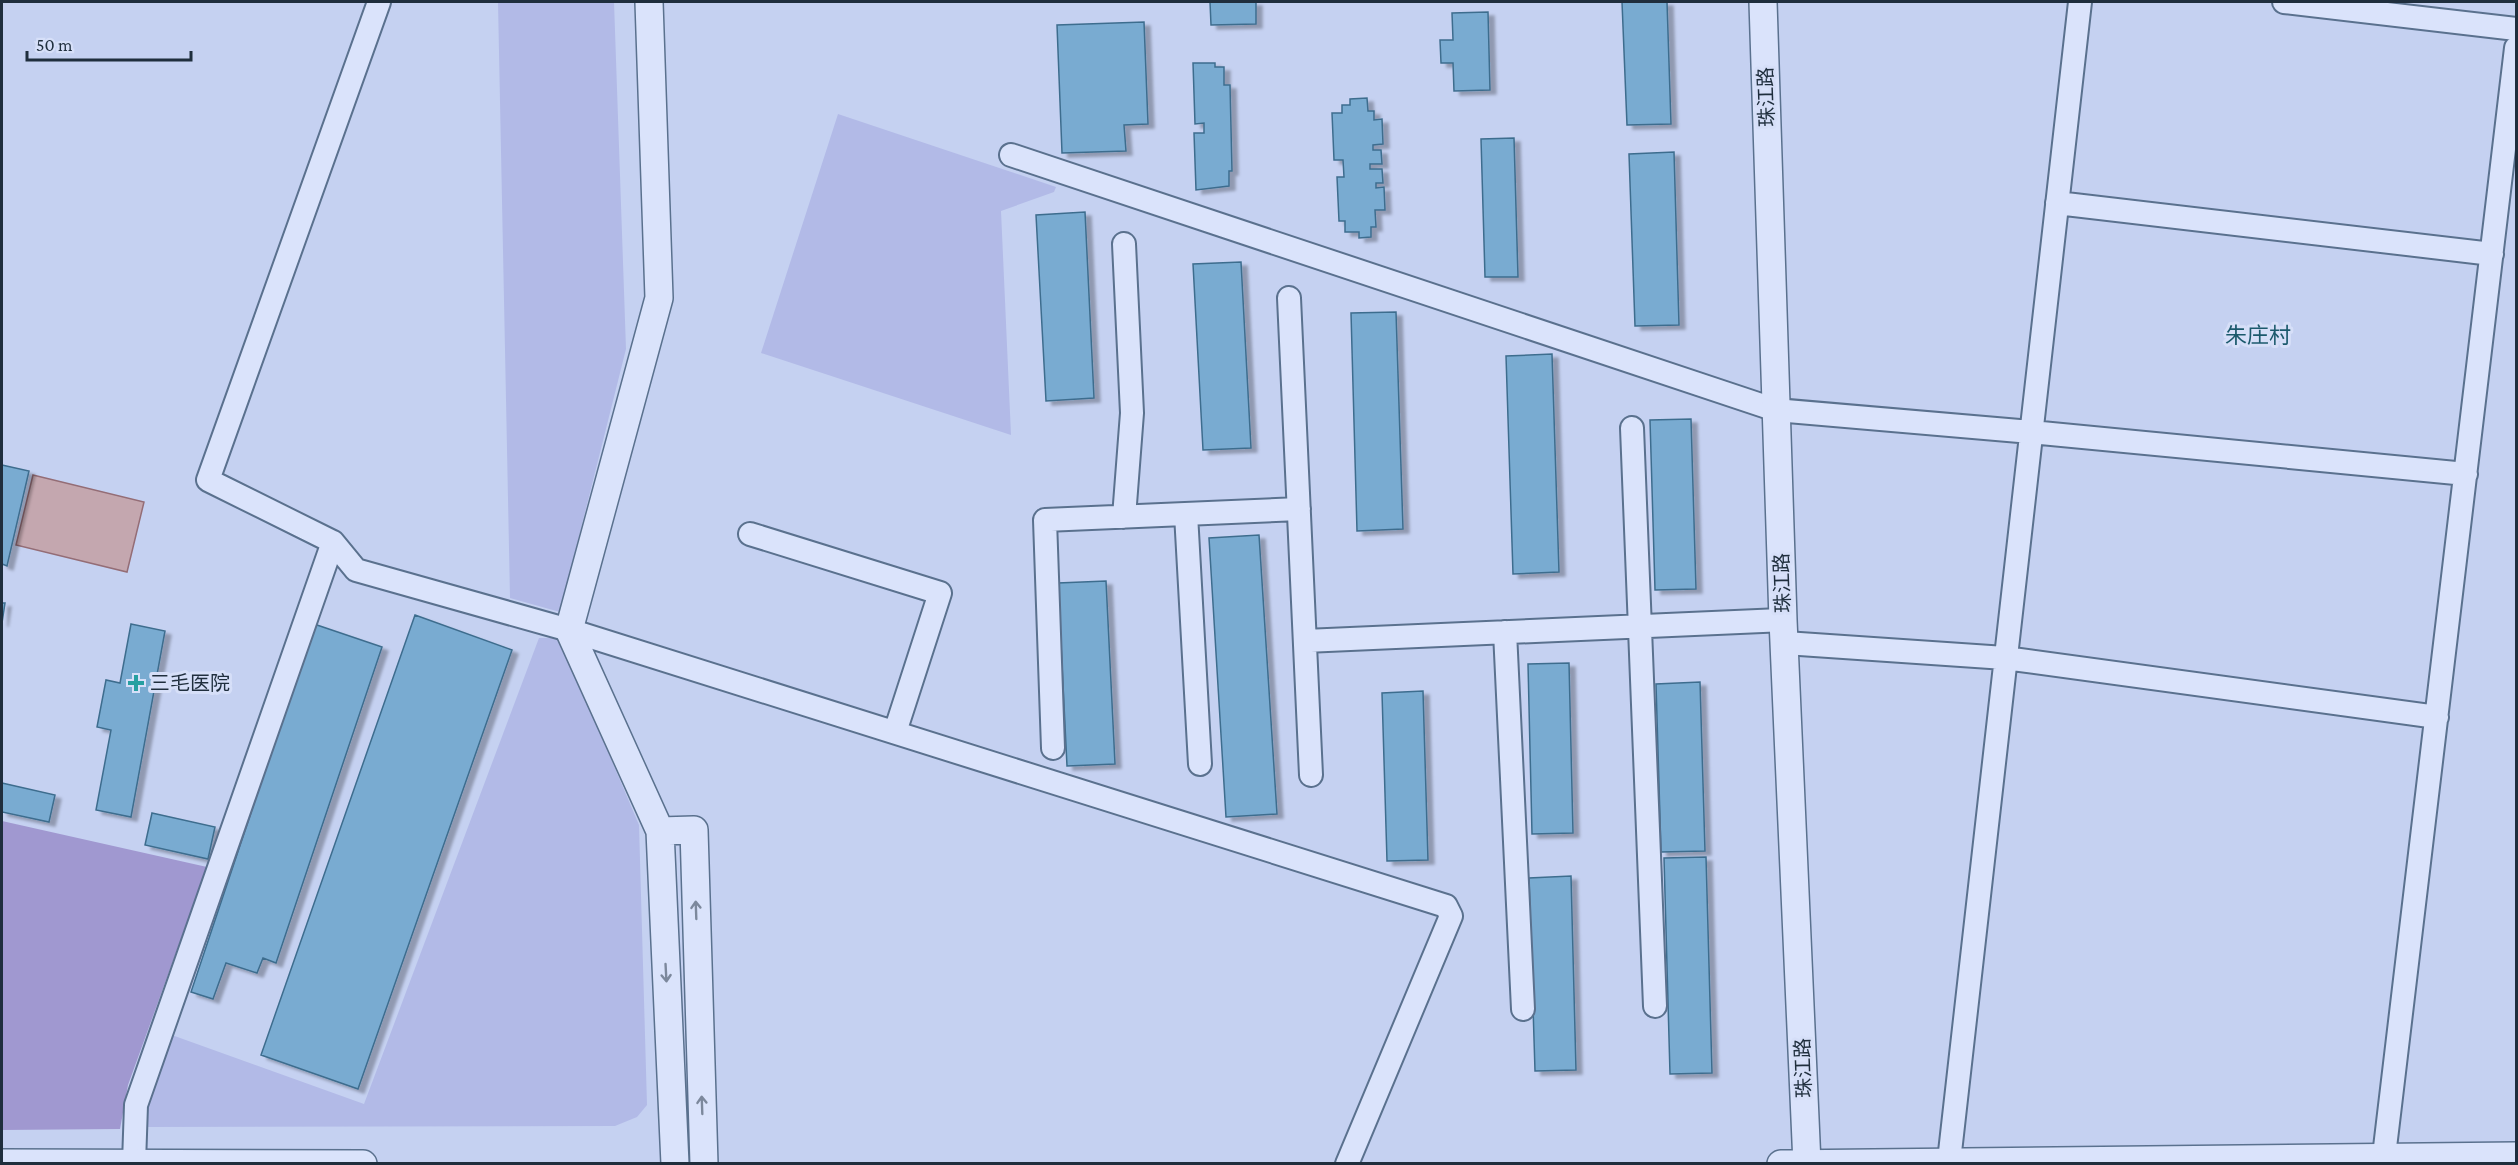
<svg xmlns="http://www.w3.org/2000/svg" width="2518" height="1165" viewBox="0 0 2518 1165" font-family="'Crimson Pro','Noto Sans SC',serif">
<defs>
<filter id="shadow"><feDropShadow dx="6" dy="4" stdDeviation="1.5" flood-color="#0004"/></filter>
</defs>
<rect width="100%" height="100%" fill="#c5d1f1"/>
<!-- farmland -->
<path fill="#b2bae7" d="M498,2h116l12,347 -66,263 -50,-14z
M838,114l218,73 -2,5 -53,19 10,224 -250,-82z
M539,638h21l79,187 8,280 -10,12 -22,9 -472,1 1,-23 25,-70 195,70z"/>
<!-- green -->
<path fill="#a098d0" d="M2,821l205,46 -79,218 -8,44 -118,1z"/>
<!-- water -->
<path fill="#c4a7af" stroke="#946d76" stroke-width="1.5" d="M33,475l111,27 -17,70 -111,-27z"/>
<!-- building -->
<path fill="#79abd1" stroke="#3e6d8e" stroke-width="1.5" filter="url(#shadow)" d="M1210,2h46v22l-45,1z
M1622,2h45l4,122 -44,1z
M1488,12l2,78 -36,1 -1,-28h-12l-1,-23h13l-1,-27z
M1144,22l4,102 -24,1 2,26 -64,2 -5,-128z
M1193,63h22v4h9v18h6l2,86h-3v15l-33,4 -2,-57h10v-10l-9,1z
M1367,98l1,13h6v9l8,-1 1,25 -10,1v5h8l1,14h-12v5h12l1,14h-7v5l8,-1 1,23h-10l1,17h-5v10l-12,1v-6h-14v-11h-6l-2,-44h7l-1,-17h-9l-2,-47h10v-8h8v-6z
M1514,138l4,139h-33l-4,-138z
M1674,152l5,173 -44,1 -6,-172z
M1085,212l9,186 -48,3 -10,-186z
M1241,262l10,186 -48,2 -10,-186z
M1396,312l7,217 -46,2 -6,-218z
M1552,354l7,218 -46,2 -7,-218z
M1691,419l5,170 -41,1 -5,-170z
M2,465l27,6 -22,95 -5,-2z
M1259,535l18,279 -51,3 -17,-279z
M1106,581l9,183 -48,2 -9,-183z
M2,603h3l-3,20z
M415,615l97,35 -154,439 -97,-34z
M131,624l34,7 -34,186 -35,-7 15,-80 -14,-3 9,-47 14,3z
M314,624l68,23 -106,316 -13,-5 -6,15 -31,-10 -13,36 -22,-7z
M1569,663l4,170 -41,1 -4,-170z
M1700,682l5,169 -44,1 -5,-168z
M1423,691l5,169 -41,1 -5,-168z
M2,783l53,12 -6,27 -47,-10z
M152,813l63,14 -7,32 -63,-14z
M1706,857l6,216 -42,1 -6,-216z
M1571,876l5,194 -41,1 -6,-193z"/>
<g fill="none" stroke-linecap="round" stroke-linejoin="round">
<!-- minor casing -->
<g stroke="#5a718e" stroke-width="26">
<path id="minor" d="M379,2l-171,478 125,62 23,28 213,60 877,276 5,10 -104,248
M2284,2l232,27
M1011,155l765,255 255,22 435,42
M2057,203l435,51
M1124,244l8,169 -8,104
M1289,298l22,477
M1632,428l23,578
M1186,514l14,250
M750,534l190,59 -45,139
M1505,632l18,377
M1305,641l478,-21
M1785,643l220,15 432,59
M1053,748l-8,-228 254,-11
M2384,1156l132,-1108
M1949,1161l131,-1159
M134,1163l2,-58 197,-563"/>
</g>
<!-- tertiary casing -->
<g stroke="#5a718e" stroke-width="30">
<path id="tertiary" d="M649,2l10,296 -90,332 91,201 15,333
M1763,2l20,618 24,544
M660,831l34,-1 10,334
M2,1163l361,1
M1781,1164l735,-8"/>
</g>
<!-- minor -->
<use href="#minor" stroke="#dae3fb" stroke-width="22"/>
<!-- tertiary -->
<use href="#tertiary" stroke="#dae3fb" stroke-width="27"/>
</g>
<!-- one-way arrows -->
<defs><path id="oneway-shaft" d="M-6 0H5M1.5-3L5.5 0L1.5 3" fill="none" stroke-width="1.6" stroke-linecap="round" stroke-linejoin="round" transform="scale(1.5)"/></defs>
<g stroke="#7c889c">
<use href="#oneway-shaft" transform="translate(696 910) rotate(-92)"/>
<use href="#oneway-shaft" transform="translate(666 973) rotate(87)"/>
<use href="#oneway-shaft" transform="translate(702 1105) rotate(-92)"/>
</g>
<!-- markers -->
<path fill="#269fa1" stroke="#d6dff8" stroke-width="2" d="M133 674h6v6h6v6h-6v6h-6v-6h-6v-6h6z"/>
<g text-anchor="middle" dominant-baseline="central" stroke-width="6" stroke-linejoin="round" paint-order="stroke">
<!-- street labels -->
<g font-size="20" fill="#1f2e3d" stroke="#d6dff8">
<text transform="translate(1766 97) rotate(-92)">珠江路</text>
<text transform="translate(1782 583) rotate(-92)">珠江路</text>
<text transform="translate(1803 1068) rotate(-92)">珠江路</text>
</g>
<!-- poi labels -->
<g font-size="20" fill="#1f2e3d" stroke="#d6dff8" text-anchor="start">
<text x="150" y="683">三毛医院</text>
</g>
<!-- quarter labels -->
<g font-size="22" fill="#1b596c" stroke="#d6dff8">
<text x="2258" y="335">朱庄村</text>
</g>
</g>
<!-- border -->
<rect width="2518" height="1165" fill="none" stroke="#1f2e3d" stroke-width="6"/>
<!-- scale -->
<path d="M27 51v9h164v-9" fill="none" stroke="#1f2e3d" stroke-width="3"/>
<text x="36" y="51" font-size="18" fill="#1f2e3d" stroke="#d6dff8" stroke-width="4.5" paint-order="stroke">50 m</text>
</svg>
